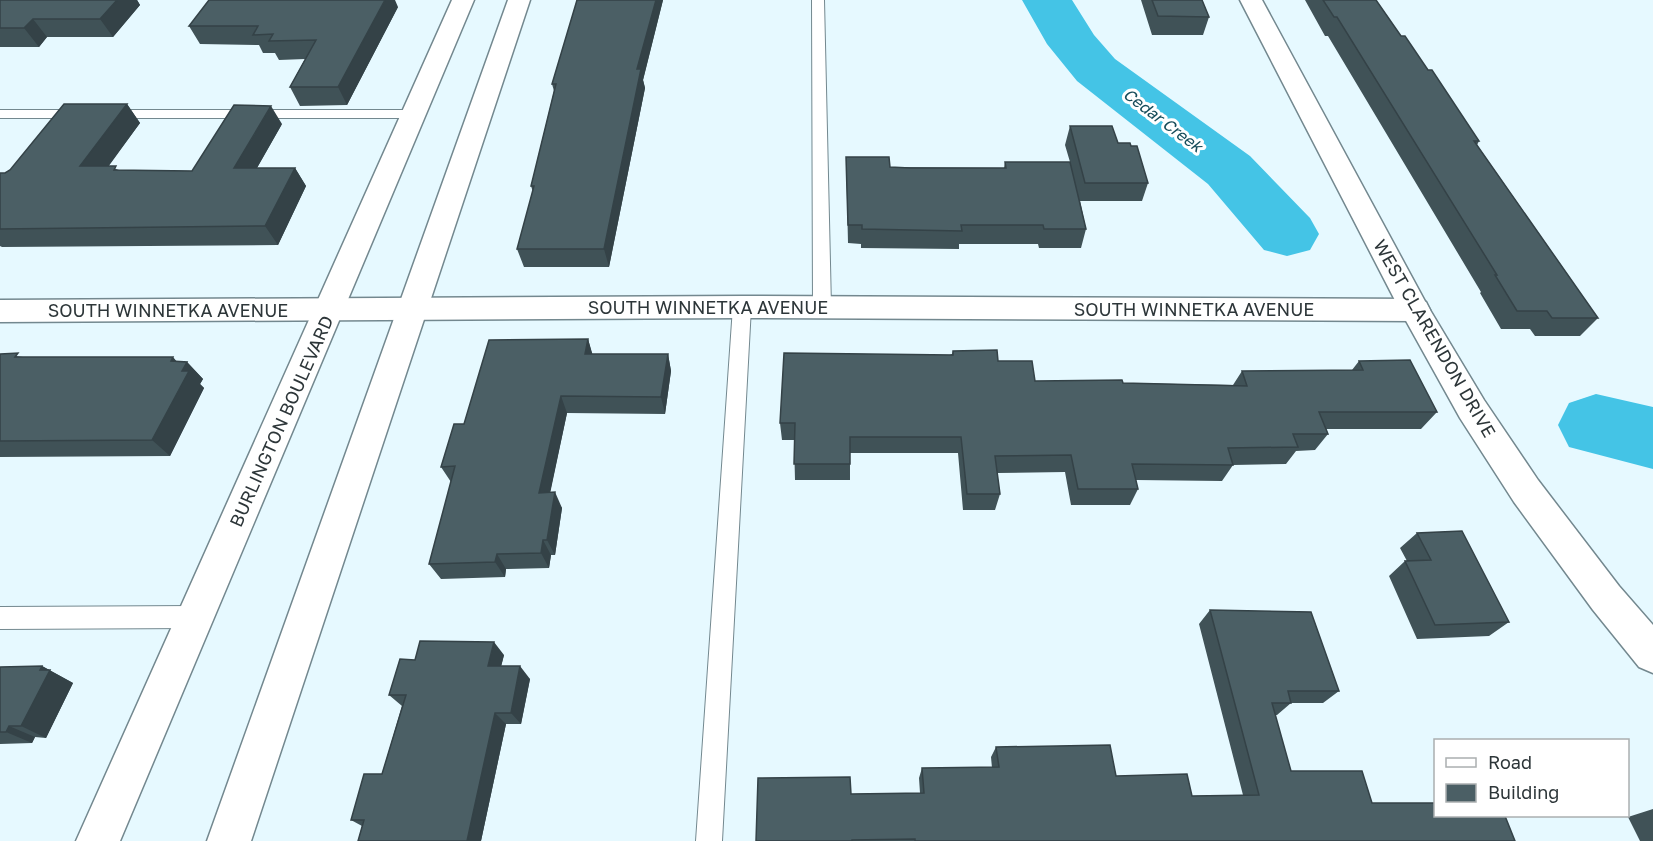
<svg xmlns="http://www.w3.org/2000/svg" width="1653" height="841" viewBox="0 0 1653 841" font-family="'Golos Text',sans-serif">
<rect width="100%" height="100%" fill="#e6f9ff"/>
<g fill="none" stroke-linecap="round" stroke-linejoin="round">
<!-- river -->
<path fill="#44c4e6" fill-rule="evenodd" d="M1022,0h50l22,35 21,24 135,97 60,62 9,16 -9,16 -23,6 -23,-6 -56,-66 -131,-103 -30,-37z
M1596,394l57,13v62l-84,-22 -11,-22 11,-22z"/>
<!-- service casing -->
<g stroke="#73888f" stroke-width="2">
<path id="service" d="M812,0h12l7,307 -3,5 -6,2 -6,-2 -3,-5z
M0,110h414l7,4 -7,4h-414z
M742,300l6,2 3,5 -29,534h-26l37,-534 3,-5z
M195,606l8,4 3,7 -3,7 -8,4 -195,1v-22z"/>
</g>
<!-- minor casing -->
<g stroke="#73888f" stroke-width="3">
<path id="minor" d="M742,296l673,3 11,3 4,8 -4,8 -11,3 -673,-3 -742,4v-22z"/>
</g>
<!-- tertiary casing -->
<g stroke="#73888f" stroke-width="3">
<path id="tertiary" d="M452,0h22l-354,841h-44z
M508,0h22l-279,841h-44z"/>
</g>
<!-- secondary casing -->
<g stroke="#73888f" stroke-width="3">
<path id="secondary" d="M1240,0h22l165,305 57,95 54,80 81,106 34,39v48l-14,-6 -46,-57 -79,-108 -54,-84 -60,-108z"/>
</g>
<!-- service -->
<use href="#service" fill="#fff" fill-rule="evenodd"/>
<!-- minor -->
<use href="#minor" fill="#fff" fill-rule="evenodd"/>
<!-- tertiary -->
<use href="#tertiary" fill="#fff" fill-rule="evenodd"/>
<!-- secondary -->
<use href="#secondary" fill="#fff" fill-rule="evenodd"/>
</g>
<!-- wall -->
<path fill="#405257" d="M0,0h137l3,5 -27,32h-66l-8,10h-39z
M577,0h86l-20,80 2,8 -36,179h-85l-7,-18 16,-57 -2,-6 23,-95 -2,-7z
M1141,0h61l7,17 -6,18h-51z
M1305,0h71l25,36 27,34 51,71 -2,4 121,173 -18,18h-45l-5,-7h-29l-21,-36 1,-1 -153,-256h-3z
M398,7l-51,98 -47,1 -10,-19 15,-28 -26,1 -4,-7h-12l-4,-8 -59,-1 -11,-18z
M127,104l13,19 -32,43 11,4 73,1 90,-47 -25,44h38l11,18 -28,59 -276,2 -2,-1v-73h5z
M1070,126l48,17 30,40 -6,18h-62l6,28 -5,19h-42l-1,-4h-79v5l-98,-1v-4l-13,-1 -2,-86 44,10 114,1 1,-6h65l-5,-17z
M588,339l4,15h76l3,17 -6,43 -98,-1 -17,79 12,16 -7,47h-4l-2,13 -43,1 -1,8 -64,2 -12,-15 22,-82 -10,-15 23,-43z
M953,351l45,10 37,20 88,2 110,2 9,-14 110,-1 7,-9 78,51 -16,17h-95l2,5 -13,16 -19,1 -10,13 -53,1 -11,16 -86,-1 2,9 -8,16h-59l-6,-33 -68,1 3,21 -5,16h-32l-5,-57h-108v27h-55l-1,-40h-12l-2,-17 172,-69z
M0,354l23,3 164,5 16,17 -3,5 4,4 -34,68 -170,1z
M1417,533l92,89 -20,14 -72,3 -28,-63 16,-15h2l-7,-13z
M1210,610l129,81 -16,12h-32l-14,12h-2l16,56 81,32 143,38h-759l95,-47 69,-1 -1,-15 3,-10h70l-1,-11 5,-10 120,29 76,20 51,-1 -44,-171z
M504,655l-3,11 29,13 -9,45h-15l-25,117h-123l4,-15 -11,-6 31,-46 20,-68 -13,-11 26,-35z
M42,666l31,17 -27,55 -11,-1 -3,6 -32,1v-77z
M1653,809v32h-13l-12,-24z"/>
<!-- shaded-wall -->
<path fill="#344247" d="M117,0h20l3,5 -27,32 -13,-18z
M385,0h10l3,7 -51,98 -9,-18z
M656,0h7l-20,80 2,8 -36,179 -5,-18 33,-180z
M33,19l14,18 -8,10 -15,-19z
M127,104l13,19 -45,62 -15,-19z
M271,106l11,18 -36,63 -12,-19z
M295,168l11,18 -28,59 -13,-19z
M588,339l5,17 -8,-2z
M668,354l3,17 -6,43 -4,-17z
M173,357l10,12 4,-7 16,17 -3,5 4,4 -34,68 -18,-16 19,-79z
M561,396l6,17 -20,95 -8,-15z
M555,492l7,16 -7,47 -8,-15z
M543,540l8,15 -2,13 -8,-15z
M497,554l9,15 -1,8 -10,-15z
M494,642l10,13 -6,24 -10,-13z
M42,666l31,17 -27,55 -25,-12z
M520,666l10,13 -9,45 -10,-11z
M495,713l11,11 -25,117h-14z
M9,726l26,11 -3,6 -26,-11z"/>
<!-- building -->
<path fill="#4b5f65" stroke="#344247" stroke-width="1.5" d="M0,0h117l-17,19h-67l-9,9h-24z
M209,0h176l-47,87h-48l26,-47 -47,1 4,-7 -20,1 5,-9h-69z
M577,0h79l-19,69h4l-37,180h-87l17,-63h-3l25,-102h-4z
M1152,0h50l7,17 -51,-1z
M1323,0h53l25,36h4l23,34h4l47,71h-5l124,177h-46l-5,-7h-30l-22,-36h2l-160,-258h-3z
M64,104h63l-47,62h36l-2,4 78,1 42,-66 37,1 -37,62h61l-30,58 -265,3v-56h5l5,-3z
M1070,126h42l6,17h12l1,3h6l11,37h-63z
M846,157h43l1,10 20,1h96l-1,-6h65l16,67h-42l-1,-4h-82l1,6 -100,-2v-4h-14z
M588,339l-3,15h83l-7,43 -100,-1 -22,97 16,-1 -8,48h-4l-2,13 -44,1 -2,8 -66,2 26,-98 -14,1 13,-43h10l25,-84z
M997,350l1,11h34l3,20 87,-1 1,3 124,3 -5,-15 121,-1 -4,-9 51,-1 27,52h-118l9,22h-35l5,13 -70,1 5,17 -101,-1 6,25h-60l-7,-34 -76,1 5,38h-33l-6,-57h-111v27h-56l1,-41h-15l4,-70 169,2v-4z
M18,353l-3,4h158l-2,4 16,1 -5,9h7l-37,69 -152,1v-87z
M1462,531l47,91 -74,3 -30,-64 26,-1 -14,-27z
M1210,610l101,2 28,79h-51l3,12h-19l19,68h71l10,32h64v13h69l10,25h-600v-2l-63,1v1h-96l2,-63 92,-1 1,17 73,-1 -2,-25 77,-1 -3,-20 114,-2 6,31 71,-2 5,22 67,-1z
M420,641l74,1 -6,24h32l-9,47h-16l-28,128h-109l6,-21h-13l13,-46h18l24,-79h-17l11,-36 15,1z
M42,666l-2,4h10l-29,56h-12l-3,6h-6v-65z"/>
<g text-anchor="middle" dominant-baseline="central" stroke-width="6" stroke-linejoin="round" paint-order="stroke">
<!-- far-water labels -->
<g font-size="16" font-style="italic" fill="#164c5a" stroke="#fff">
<text transform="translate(1163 120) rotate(37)">Cedar Creek</text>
</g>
<!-- street labels -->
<g font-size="18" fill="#2d3639" stroke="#fff">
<text x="708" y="307">SOUTH WINNETKA AVENUE</text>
<text x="1194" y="309">SOUTH WINNETKA AVENUE</text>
<text x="168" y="310">SOUTH WINNETKA AVENUE</text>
<text transform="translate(1435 338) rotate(60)">WEST CLARENDON DRIVE</text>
<text transform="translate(281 421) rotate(-66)">BURLINGTON BOULEVARD</text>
</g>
</g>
<!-- legend -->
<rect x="1434" y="739" width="195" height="78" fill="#ffffff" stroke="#abafb0" stroke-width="1.5"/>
<rect x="1446" y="758" width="30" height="9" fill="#ffffff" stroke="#abafb0" stroke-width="1.5"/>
<text x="1488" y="769" font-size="18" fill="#2d3639">Road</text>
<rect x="1446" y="784" width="30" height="18" fill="#4b5f65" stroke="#abafb0" stroke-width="1.5"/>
<text x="1488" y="799" font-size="18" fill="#2d3639">Building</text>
</svg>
